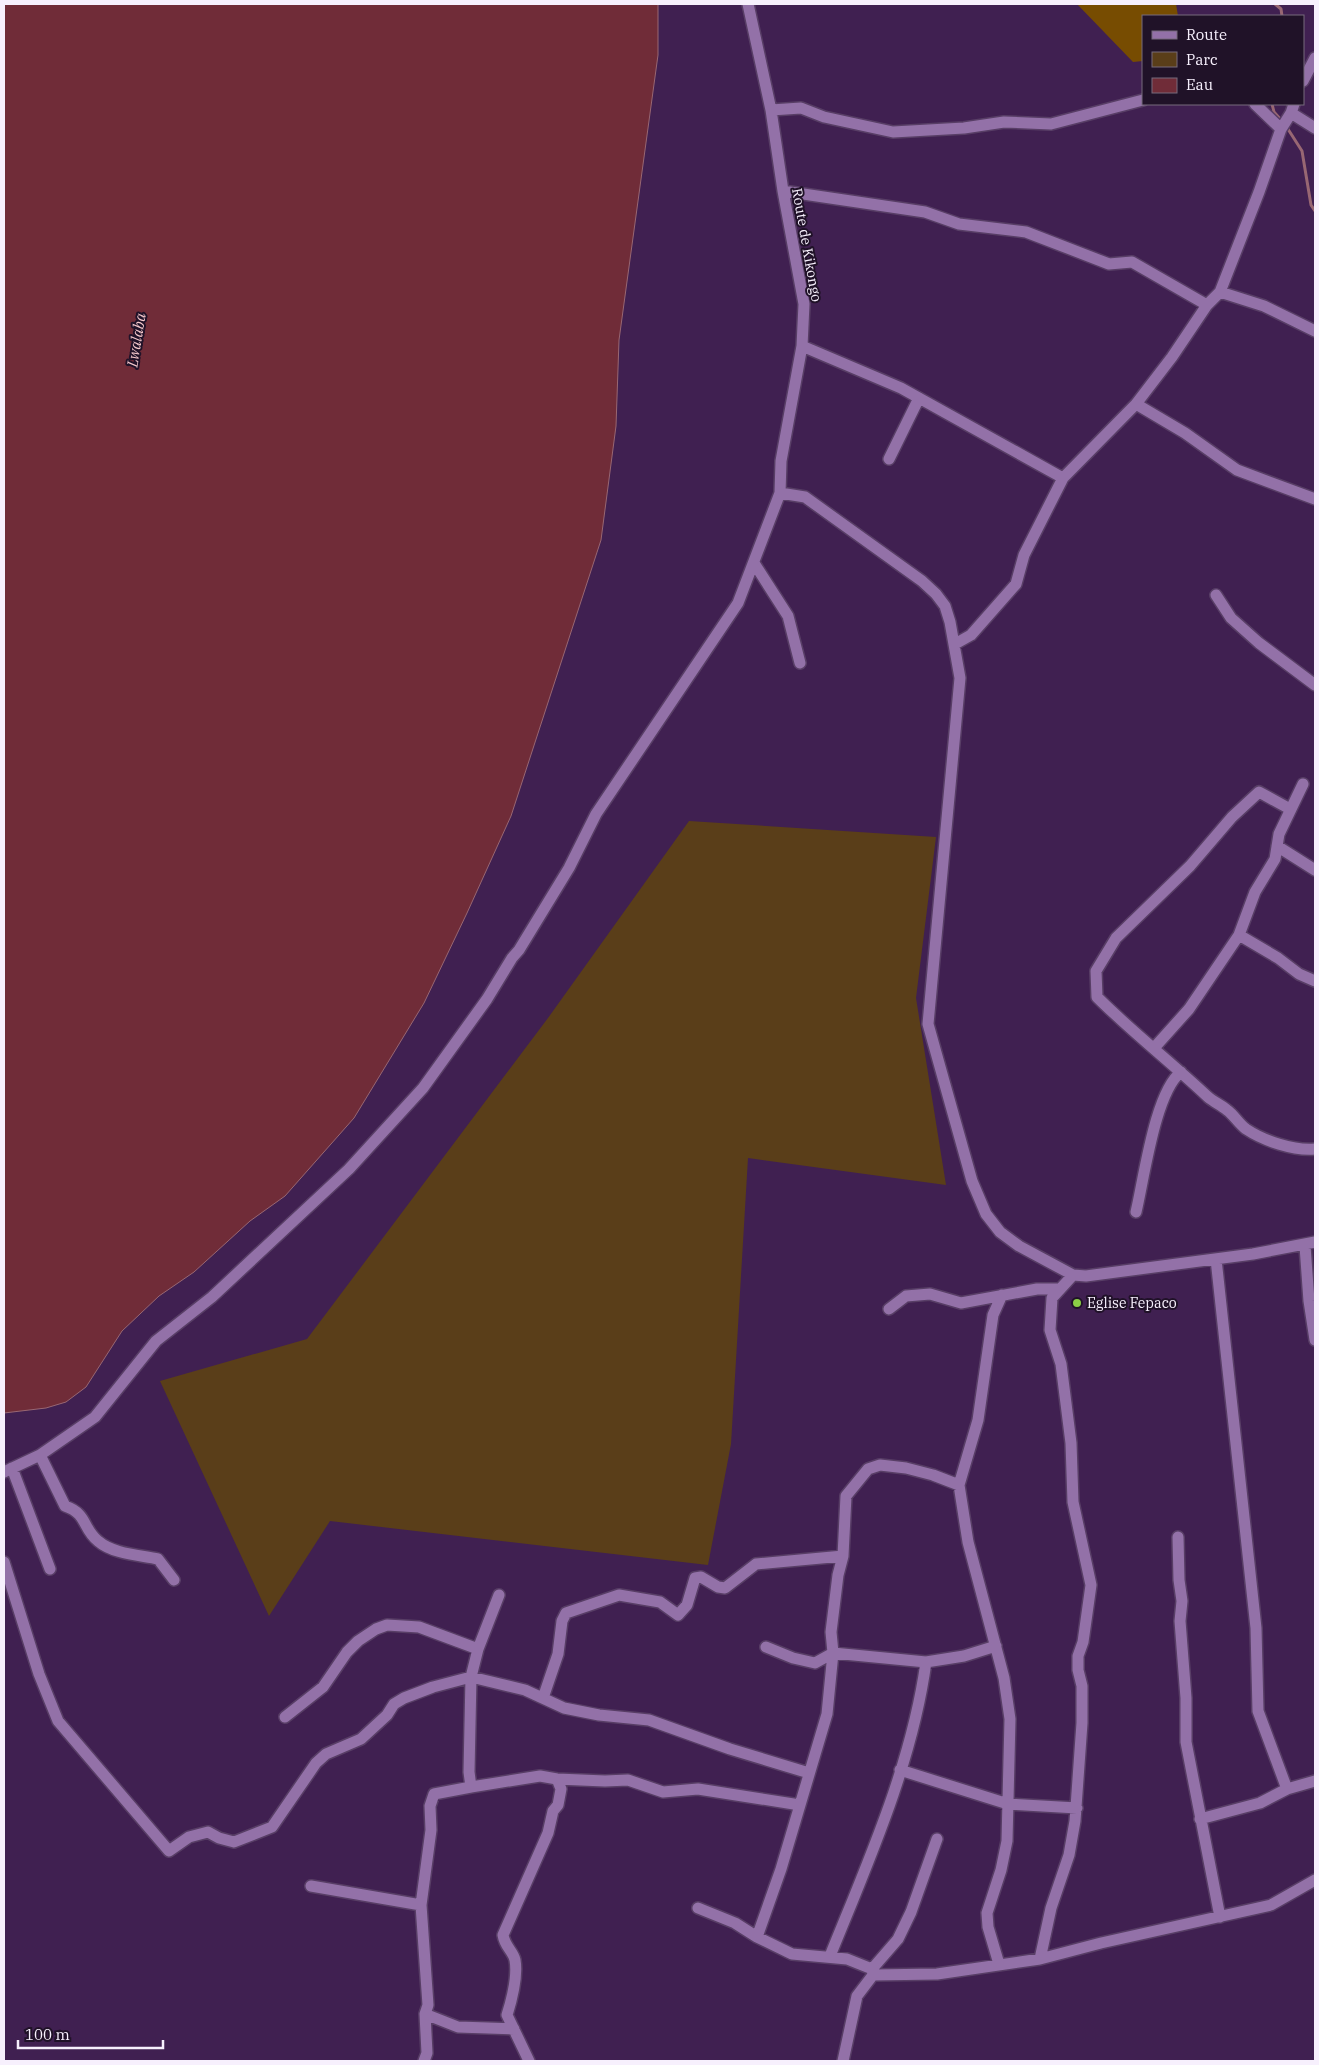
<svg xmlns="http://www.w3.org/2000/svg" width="1319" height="2065" viewBox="0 0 1319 2065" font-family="'IBM Plex Serif',serif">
<rect width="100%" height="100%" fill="#402051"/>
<!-- green -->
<path fill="#5a3e19" d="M689,821l247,16 -20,161 30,187 -198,-27 -17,286 -23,121 -378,-44 -61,95 -109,-235 147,-42 241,-321z"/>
<!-- forest -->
<path fill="#774c01" d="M1077,4h99l2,12h-35v45l-10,1z"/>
<!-- water -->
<path fill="#702c38" stroke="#986773" d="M4,4h654v51l-39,285 -3,86 -15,114 -90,276 -44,97 -43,90 -70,115 -69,78 -35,25 -56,51 -35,24 -37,35 -36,56 -20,15 -20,6 -42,5z"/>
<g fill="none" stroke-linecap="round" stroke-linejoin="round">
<!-- stream -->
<path stroke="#986773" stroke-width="3" d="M1275,4l6,5 1,7
M1272,104l2,8 8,9
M1286,126l16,25 9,54 4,6"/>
<!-- minor casing -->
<g stroke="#583e66" stroke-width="14">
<path id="minor" d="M1303,81l12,-23
M1255,104l26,25
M771,110l30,-2 23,9 69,15 71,-4 40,-6 47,2 92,-24
M1291,113l24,15
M783,191l142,21 34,12 67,8 83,32 23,-2 75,43
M1220,292l44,14 51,25
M802,346l99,42 162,90
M1136,404l49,29 52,37 78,29
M889,459l30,-61
M780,493l25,4 117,84 14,13 9,12 5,16 10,56 -32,346 44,157 14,33 14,18 19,14 54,29 13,1 167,-22 62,-12
M754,563l34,53 12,47
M1216,595l15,23 28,25 56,42
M955,644l16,-9 45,-51 8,-29 39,-77 73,-74 36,-47 35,-52 13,-13 39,-100 22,-63 10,-16 3,-9
M1290,809l-31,-17 -27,25 -42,49 -74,72 -20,33 1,26c35,35 75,66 111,100 6,5 13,8 19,13 7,5 12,14 19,19 18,12 48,22 69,20
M1277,846l38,24
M1239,935l39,23 21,16 16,7
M1154,1048l35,-39 50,-74 16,-43 20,-33 4,-25 24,-50
M1136,1212c8,-33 19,-120 45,-140
M1305,1246l4,55 6,39
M1216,1259l40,369 2,83 29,78
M889,1309l17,-13 24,-2 31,9 76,-14h21
M40,1455l25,51c23,8 17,22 33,35 15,13 41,14 60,18l16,21
M12,1468l38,101
M4,1472l36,-17 55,-38 61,-76 56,-44 137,-128 74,-81 64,-89 25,-41 7,-8 50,-82 27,-54 142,-211 42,-110 1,-32 21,-115 2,-42 -21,-113 -12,-81 -23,-106
M1178,1537l1,43 3,21 -2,20 6,77v44l34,175
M4,1562l35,112 19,47 111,130 20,-14 19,-5 11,6 15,4 38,-15 44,-64 10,-9 35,-15 26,-24 7,-11 10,-6 29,-11 38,-10 54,13 39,18 35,7 50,5 81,29 79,24
M766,1647l27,11 22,5 18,-10 93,9 38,-6 32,-10
M543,1698l15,-44 4,-33 4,-8 53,-18 41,7 18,13 9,-10 8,-27 6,-1 17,10 7,1 31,-24 87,-8
M285,1717l38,-30 24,-35 11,-11 18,-12 11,-4 32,2 59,22
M900,1770l108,34 69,4
M471,1787l69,-11 17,3 48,2 23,-1 35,12 35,-3 102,16
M1200,1819l60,-16 27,-14 28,-8
M311,1886l110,19
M698,1908l37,15 22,14 35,17 55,5 25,10 1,6
M757,1937l24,-68 46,-155 6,-61 -2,-21 7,-57 5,-19 3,-60 22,-27 12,-4 26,3 27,7 26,10
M830,1956c38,-94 82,-192 96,-294
M1040,1959l11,-51 18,-53 6,-34 7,-98v-37l-4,-16v-14l5,-14 8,-57 -18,-83 -2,-59 -10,-79 -11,-34 2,-32 21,-23
M999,1964l-11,-37 -1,-14 14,-43 6,-29 3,-122 -6,-41 -36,-136 -9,-57 19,-65 15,-105 9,-20
M872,1969l26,-30 13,-27 26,-73
M873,1975l64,-1 103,-15 61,-16 170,-38 44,-25
M425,2014l33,13 56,2
M424,2061l3,-8 -2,-39 3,-9 -7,-100 10,-75 -1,-24 4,-12 37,-7 -2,-15 2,-95 7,-28 21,-54
M529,2061l-22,-46c5,-16 11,-38 8,-55 -2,-9 -10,-13 -12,-25l45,-102 5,-22 5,-6 3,-16 -4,-10
M843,2061l14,-65 16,-21"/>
</g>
<!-- minor -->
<use href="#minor" stroke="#9371a8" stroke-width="11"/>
</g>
<!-- markers -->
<circle fill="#8bce46" stroke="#201228" stroke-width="2" cx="1077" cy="1303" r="5"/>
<g text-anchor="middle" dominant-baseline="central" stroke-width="4" stroke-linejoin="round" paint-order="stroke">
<!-- street labels -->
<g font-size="14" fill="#f7f0fd" stroke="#201228">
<text transform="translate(807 245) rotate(80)">Route de Kikongo</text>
</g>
<!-- poi labels -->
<g font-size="14" fill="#f7f0fd" stroke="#201228" text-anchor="start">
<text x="1087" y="1303">Eglise Fepaco</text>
</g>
<!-- water labels -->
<g font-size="15" font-style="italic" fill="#f6c9cd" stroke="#201228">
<text transform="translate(136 340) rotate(-81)">Lwalaba</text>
</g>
</g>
<!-- border -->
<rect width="1319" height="2065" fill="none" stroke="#f7f0fd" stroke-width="10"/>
<!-- legend -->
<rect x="1142" y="15" width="162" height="90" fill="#201228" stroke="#766b7d"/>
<rect x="1152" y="31" width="25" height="8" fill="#9371a8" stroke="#766b7d"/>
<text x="1186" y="40" font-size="15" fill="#f7f0fd">Route</text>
<rect x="1152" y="52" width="25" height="15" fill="#5a3e19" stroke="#766b7d"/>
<text x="1186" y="65" font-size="15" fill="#f7f0fd">Parc</text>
<rect x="1152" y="78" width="25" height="15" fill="#702c38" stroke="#766b7d"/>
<text x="1186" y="90" font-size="15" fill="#f7f0fd">Eau</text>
<!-- scale -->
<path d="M18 2040v8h145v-8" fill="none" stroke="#f7f0fd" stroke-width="2.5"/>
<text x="25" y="2040" font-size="15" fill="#f7f0fd" stroke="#201228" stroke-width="4" paint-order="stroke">100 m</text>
</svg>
